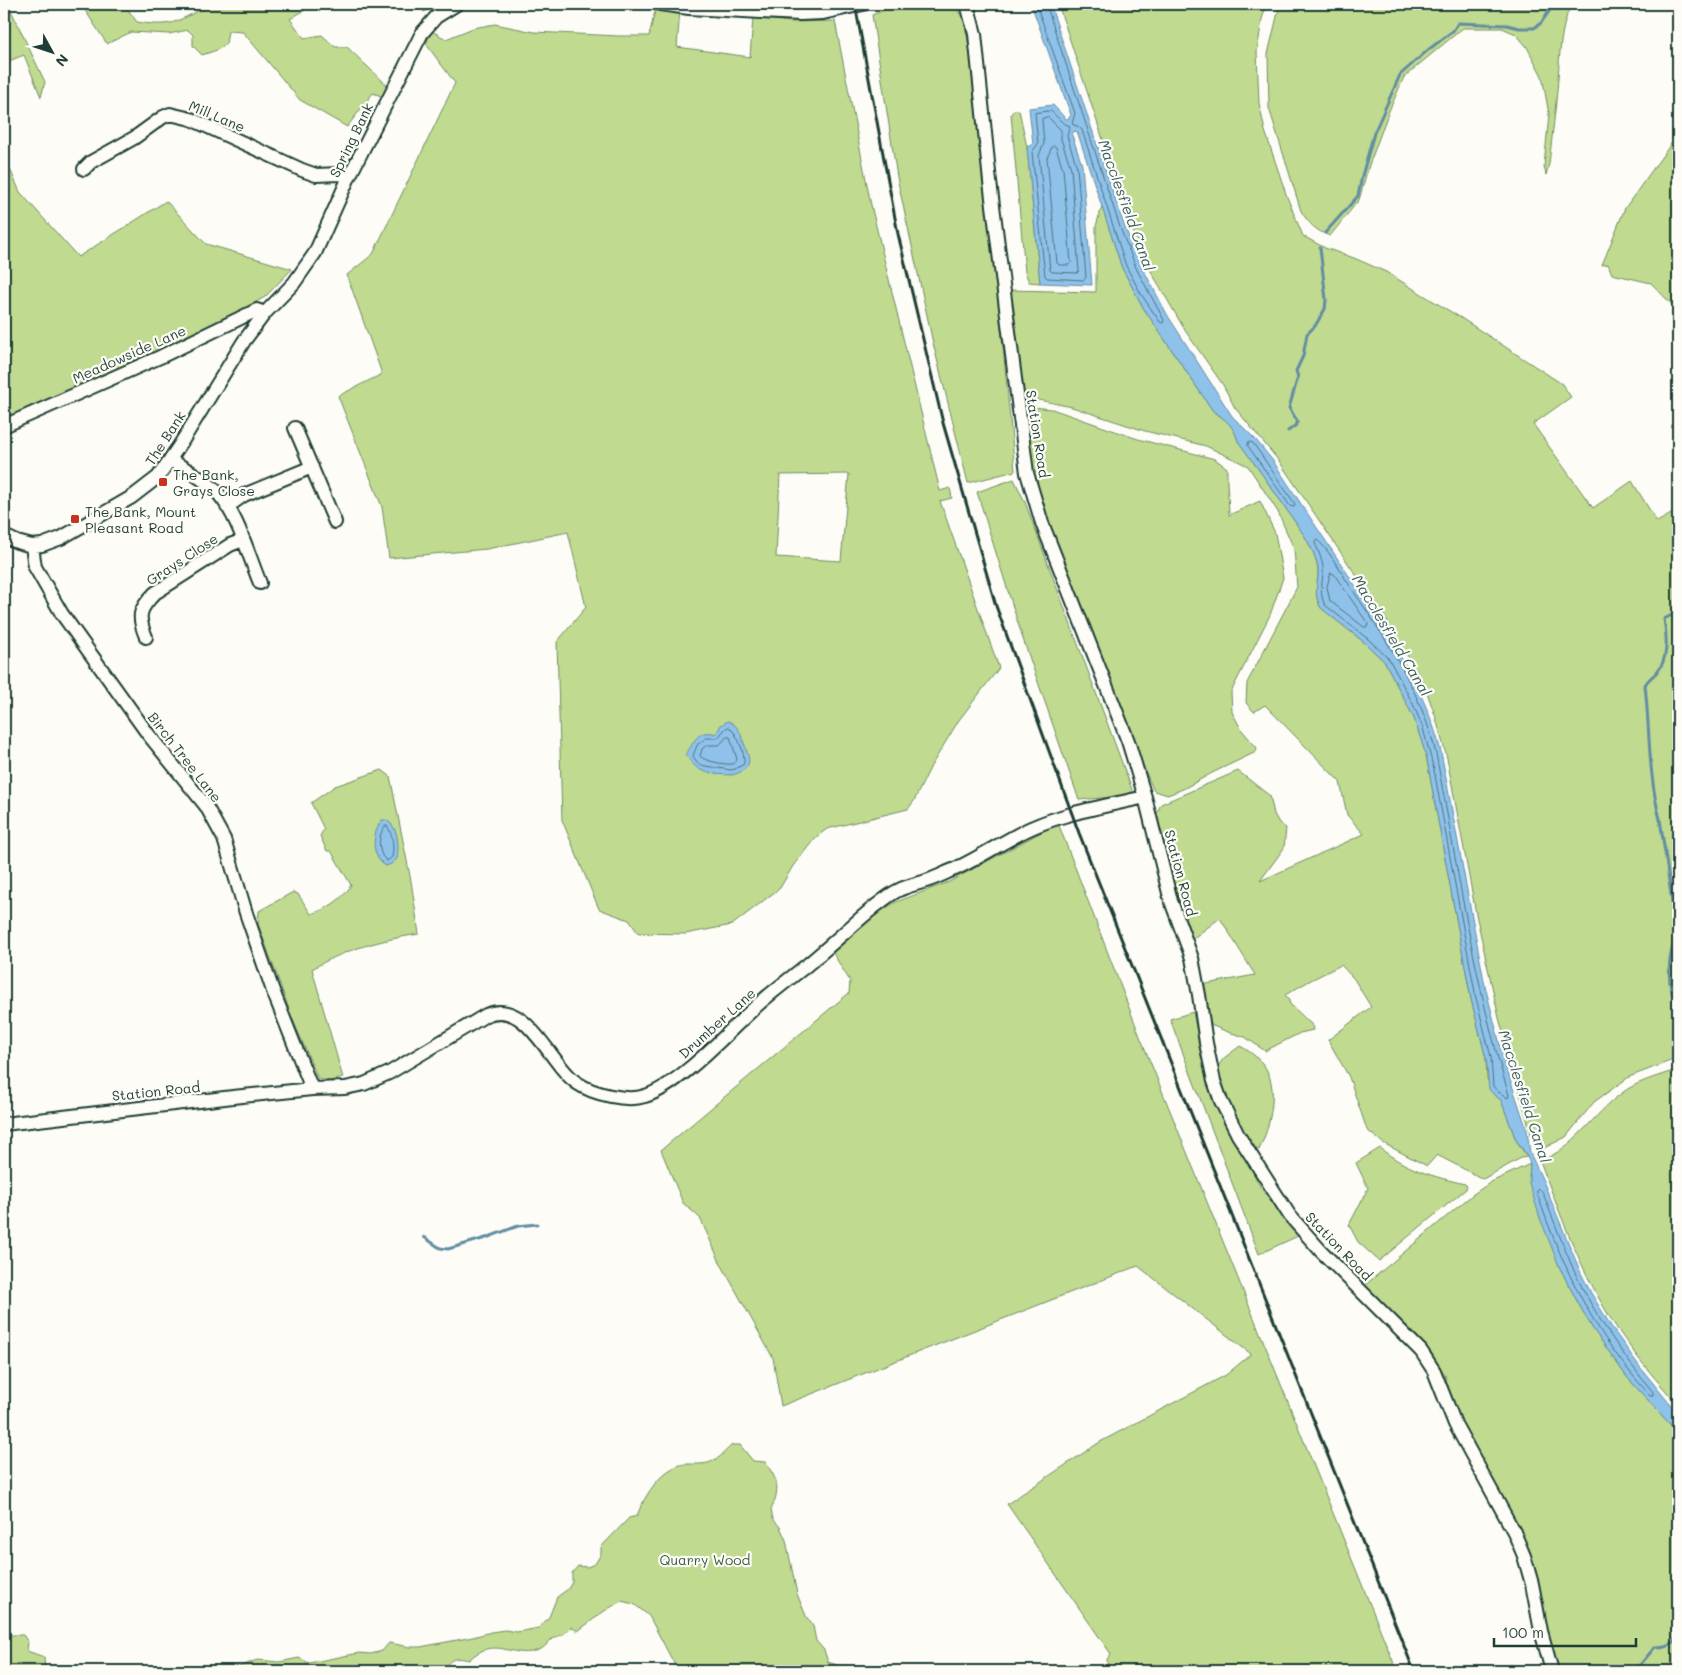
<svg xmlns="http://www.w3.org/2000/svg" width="1682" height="1675" viewBox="0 0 1682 1675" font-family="Mali,sans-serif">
<rect width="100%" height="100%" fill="#fdfcf7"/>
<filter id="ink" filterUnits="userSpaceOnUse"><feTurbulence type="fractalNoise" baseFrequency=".02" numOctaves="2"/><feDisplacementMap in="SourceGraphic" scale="10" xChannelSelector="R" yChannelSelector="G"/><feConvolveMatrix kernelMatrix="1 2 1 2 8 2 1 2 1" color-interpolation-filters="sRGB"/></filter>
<g filter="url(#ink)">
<!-- green -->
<path fill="#c0da90" stroke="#708c62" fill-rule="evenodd" d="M4,4h4l37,78 -4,15 -17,-42 -20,8z
M81,4h43l13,18c13,2 28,4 40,-1 13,-5 24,-13 37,-17h101l-25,15 14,19 18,-3 13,12h12l41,39 -4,11 -11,-4 -26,34 -47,-27 -57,-68 -15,-1 -2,13 -9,6 -15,5 -9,-9v-11l-5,-5 -19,4 -38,-2 -24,12z
M419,4h22l-17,8z
M724,4h110l-26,6z
M899,4h55l10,17 7,35 32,290 12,125 -47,12 -35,-140 -36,-166 -25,-162z
M1058,4h209l-5,15 -5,33 2,51 6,28 22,66 16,39 22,12 29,10 32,14 75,46 101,66 9,13 -38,27 60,84 39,-27 25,41 21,-12v548l-49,19 -35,25 -28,35 -30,15 -37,-134 -23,-104 -29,-156 -12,-43 -11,-31 -37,-63 -108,-160 -44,-53 -12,-23 -37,-53 -45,-78z
M1280,4h291c-11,26 -11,48 -13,75 -2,28 -6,57 -9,85l-3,11 -2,-9 5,-52 -7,-38 -15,-29 -11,-13 -14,-6h-39l-59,49 -15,34 -21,57 -9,32 -29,36c-14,-5 -21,-12 -29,-25l-32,-103 -1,-54z
M656,7l24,3 -3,37 73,10 3,-39 38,4 44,-1 36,184 69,286 10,-3 2,10 -12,3 59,167 -40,52 -28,46 -17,35 -6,8 -81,20 -11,8 -23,29 -13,22 -48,37 -47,9 -47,-1 -9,-13 -30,-11 -37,-89 -5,-178 29,-35 -18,-75 -81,17 -98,9 -7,-51 -44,-111 44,-22 -35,-99 26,-21 82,-171 -29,-39 6,-13 14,8 27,-11 22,-4 39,8 85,4h30zM849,474l-8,87 -65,-4 4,-82z
M1014,110h5l8,37 13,136 -11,-1 -4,-10 -14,-158z
M1678,134v177l-27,-28 -39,-9 -4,-10 -6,1 23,-57z
M4,165l5,2 11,25 58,65 88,-56 40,43 86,25 -27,28 -44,24 -133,63 -84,43z
M1102,206l20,62 7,13 15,28 69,102c13,9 21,15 25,30 17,23 33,46 49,69 11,17 23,31 29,50 6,18 -5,30 5,48l44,35 20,19 29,56 12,37 45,244 15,59 1,21 14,21 15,40 11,17 -6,1 -38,21 -46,-24 -10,11 -44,-23 -16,-13 -18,-53 -21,-37 43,-33 -17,-28 -13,-14 -30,15 -26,15 3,3 2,6 22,21 1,5 -13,3 -35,18 -20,-14 -17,-5 -20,-8 -7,-39 54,-10 -35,-57 -29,22 -19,-49 -15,-78 4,-9 77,-33 32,25 4,18 5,9 7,5 -2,20 -24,33 104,-47 -17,-19 -7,-33 -75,-77 -11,7 -8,-9 1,-20 50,-96 -3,-38 -16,-37 -30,-46 -42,-20 -61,-15 -73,-24 -38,-8 -11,-1 -15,-108 88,2v-66z
M1023,406l29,3 86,30 77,20 12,9c-1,16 2,31 2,47l31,-14 15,32 8,45 -13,37 -39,77 1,20 9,17 16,19 -1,4 -44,21 -27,15 -17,7 -14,-4 -35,-79 -70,-182 -17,-59z
M1014,479l11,23 109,293 -55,5 -57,-164 -45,-144z
M382,770l8,6 21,105 8,53c-38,6 -74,15 -107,35l31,109 -14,3 -11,-2 -25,-59 -35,-96 1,-13 34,-19 5,2 13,20c14,-4 33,-15 40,-29l-20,-34h-4l-7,-15 4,-7 -13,-26 24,-17z
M1058,823l83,216 256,632h-289l-1,-12 4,-5 -104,-150 93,-62 126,-67 25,-21 -113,-88 -357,140 -8,-48 -53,-96 -20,-44 -17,-15 -22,-53 188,-157 1,-12 -19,-31 38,-32 27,-16 53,-20z
M1193,1012l14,71 54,105 37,48 -39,18 -89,-235z
M1240,1046c8,4 16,10 22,17 19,22 8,64 -3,87l-9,-6 -33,-62 -1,-13 8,-11z
M1678,1069v336c-18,-21 -37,-42 -53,-65 -38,-53 -62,-118 -85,-179 35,-13 53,-47 82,-68 15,-12 38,-17 56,-24z
M1380,1148c25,21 54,29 85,36l2,2 -1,3 -87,72 -21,-19 -9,-17 19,-37 -12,-25z
M1530,1164l-1,12 30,90 18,35 16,28 34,48 51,56v238h-118l-5,-8 -18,-73 -18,-63 -39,-67 -25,-48 -10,-37 -14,-23 -67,-66 108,-91 19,-13z
M732,1445h8l13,16 12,1c14,19 15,27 6,48l2,9 7,8 6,13 11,54 9,22 7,10 3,15 8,9 4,12 9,3 3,6h-162l-29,-55 -15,-12 -13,-3 -18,11 -25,19 -7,-4c-8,9 -9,7 -19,12 -4,2 -6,8 -11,10 -27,13 -45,-16 -72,11 -13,-3 -18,-2 -25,9l1,2h-235h6l6,-4h17l18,-7 22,2 20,-4 10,5 50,-10 12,1 11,-3 7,-8 21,4h10l53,-10 18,-5 14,-2 12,2 22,-4 10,-11 8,-20 11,-8 4,-7v-9l6,-7 9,1 8,-3 6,-10v-7l28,-29 8,-2c7,-20 27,-53 52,-52 9,0 17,1 26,-4 6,-3 12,-11 17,-15z
M4,1635h19l5,7 -1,9 17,6 1,14h-40l4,-4 -2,-7 -3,-1z"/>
<!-- water -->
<path fill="#8fc2eb" stroke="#628da2" d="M1031,4h19l75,224 17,39 26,49 64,100 24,24 17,21c27,42 55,83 82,124 35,53 71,105 86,167l44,234 20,78 22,66 3,23 13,28 37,90 11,22 23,38 26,36 38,47v19l-51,-56 -34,-48 -16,-28 -18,-35 -19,-48 -11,-35 1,-19 -4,-10 -10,-14 -15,-40 -7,-5 -5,-6 -3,-31 -15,-59 -45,-244 -12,-37 -29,-56 -20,-19 -44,-35c-11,-19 2,-31 -5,-48 -6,-19 -18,-33 -29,-50 -16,-23 -32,-46 -49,-69 -4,-14 -12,-22 -25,-30l-69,-102 -22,-41 -45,-137 -4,1 -1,3 10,30 10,120 -52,-2 -13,-136 6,-3 -4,-36 24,-3 13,14 3,-1 2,-3z
M728,721c12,5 13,14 17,25 3,10 8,18 -3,25 -4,2 -6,3 -11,4 -20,-1 -35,-1 -45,-21 9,-12 11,-26 30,-20l5,-9z
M382,820h4c13,7 13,26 11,39l-6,5 -5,2c-16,-9 -14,-33 -4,-46z"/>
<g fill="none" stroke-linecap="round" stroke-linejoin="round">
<!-- shore -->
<path stroke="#4c727d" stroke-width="1" d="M1036,4l39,109 -3,11 7,3 3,3 44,136 15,28 19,28 3,1 1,-3 -27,-50 -16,-40 -75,-226
M1051,111l12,12 7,3 -3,10 10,31 9,110 -2,3 -37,-2 -2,-2 -13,-124 6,-8 -3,-31z
M1048,117l13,13v9l10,29 8,103 -2,2 -25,-1 -2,-2 -11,-115 5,-11 -2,-25z
M1054,146l2,1 7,22 8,94 -2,2h-10l-2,-2 -10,-105 5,-11z
M1249,442l4,1 42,61 -1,3 -4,-1 -42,-60z
M1317,540c10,7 22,29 29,40 37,55 75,109 90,174 22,114 38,230 73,341l-1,3 -11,-7 -4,-5 -2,-29 -15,-59 -42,-228 -11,-42 -10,-24 -24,-45 -21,-20 -43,-34c-6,-11 -3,-20 -2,-31 1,-11 -4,-21 -8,-31z
M1331,573l3,1 34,50 -1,3h-3l-34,-26 -3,-14z
M729,727c9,7 16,26 15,37l-9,5 -4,1 -32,-5 -6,-9 4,-11 9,-7h12l7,-9z
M727,737h3l7,22c-1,3 -1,4 -5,5 -7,1 -28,-3 -32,-8l2,-7 5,-4h12z
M387,826c6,8 7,21 5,31l-5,4c-10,-7 -9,-25 -3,-34z
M1538,1189l4,2c11,27 21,55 33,82 20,43 48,83 78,119v3h-3c-54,-57 -88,-128 -113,-202z"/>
<!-- stream -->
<path stroke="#628da2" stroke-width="3" d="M1325,233l33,-37 4,-20 12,-43 26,-58 28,-25 25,-19 5,-8 49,2 12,3h15l7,-5 13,-19
M1288,431l7,-5 3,-4 -9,-14 9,-31 -2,-6 7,-15 4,-22 8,-8 10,-17 1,-9 -6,-52
M1678,612l-14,7c3,17 5,41 -8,54 -5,5 -8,6 -11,12 5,45 3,90 15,134l17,116c-11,26 -10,49 1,75
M424,1237l16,11 8,1 38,-11 32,-12 19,-2
M1635,1671l20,-24c8,0 19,-2 23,-10"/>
<!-- minor casing -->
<g stroke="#1f3d34" stroke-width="16">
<path id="minor" d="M660,4l29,4 111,6 23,-1 40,-9
M967,4l8,30 15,148 37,291 15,50 86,218 17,56 26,104 21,57 7,37 7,48 8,38 7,20 17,34 52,81 31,35 100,100 13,20 21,53 59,108 10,24 8,28 9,47 11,40
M84,169l7,-7 43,-24 29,-21 7,-3 21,5 111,51 14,5 24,-1 9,3
M4,426l156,-69 97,-47 8,3
M295,428l40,94
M170,460c15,9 32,17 45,30 22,22 33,64 45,93
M227,507l17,-12 68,-28
M4,536l13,6 15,4 10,-1 19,-7 71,-41 26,-20 23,-34 63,-102 21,-28 29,-30 21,-30 34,-76 73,-144 14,-16 21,-13
M32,546l3,21 27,47 86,120 58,72 18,33 22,74 27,78 39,98
M146,637c-9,-21 -7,-28 9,-44l75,-48 13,-5
M4,1124l229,-27 79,-8 33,-1 19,-4 25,-11 97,-58c41,-18 64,50 91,68 16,11 50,19 68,13 35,-10 87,-69 116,-94 15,-13 31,-25 46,-37 23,-19 44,-39 66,-57 8,-6 17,-14 26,-18 8,-4 18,-6 27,-9 10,-3 19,-8 29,-12 26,-12 50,-29 76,-41 36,-16 76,-22 114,-31"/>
</g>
<!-- minor -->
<use href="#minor" stroke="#fdfcf7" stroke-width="12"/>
<!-- rail -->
<path stroke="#1f3d34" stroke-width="3" d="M855,4l43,230 45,189 53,183 83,227 335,838"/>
</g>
</g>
<!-- markers -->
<g fill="#c8321e" stroke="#fdfcf7" stroke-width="2">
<rect x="158" y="477" width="10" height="10" rx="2.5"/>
<rect x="70" y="514" width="10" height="10" rx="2.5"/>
</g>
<g text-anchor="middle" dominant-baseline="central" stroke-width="4.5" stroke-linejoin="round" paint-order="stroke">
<!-- street labels -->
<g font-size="14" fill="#1f3d34" stroke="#fdfcf7">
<text transform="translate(217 116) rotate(23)">Mill Lane</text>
<text transform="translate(351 140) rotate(-64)">Spring Bank</text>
<text transform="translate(129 354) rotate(-24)">Meadowside Lane</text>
<text transform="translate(1038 434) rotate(81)">Station Road</text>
<text transform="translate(165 438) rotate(-57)">The Bank</text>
<text transform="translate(182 559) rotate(-33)">Grays Close</text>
<text transform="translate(185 757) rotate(52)">Birch Tree Lane</text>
<text transform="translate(1181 873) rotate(75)">Station Road</text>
<text transform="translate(717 1023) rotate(-42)">Drumber Lane</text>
<text transform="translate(156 1091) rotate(-6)">Station Road</text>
<text transform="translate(1339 1246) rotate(46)">Station Road</text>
</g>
<!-- poi labels -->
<g font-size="14" fill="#1f3d34" stroke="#fdfcf7" text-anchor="start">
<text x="173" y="474">The Bank,<tspan x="173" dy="16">Grays Close</tspan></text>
<text x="85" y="511">The Bank, Mount<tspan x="85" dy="16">Pleasant Road</tspan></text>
</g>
<!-- park labels -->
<g font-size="14" fill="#3f5c46" stroke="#fdfcf7">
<text x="705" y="1559">Quarry Wood</text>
</g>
<!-- water labels -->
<g font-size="15" font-style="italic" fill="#3b5e62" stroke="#fdfcf7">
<text transform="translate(1127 205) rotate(70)">Macclesfield Canal</text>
<text transform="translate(1392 635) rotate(59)">Macclesfield Canal</text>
<text transform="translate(1525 1096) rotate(72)">Macclesfield Canal</text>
</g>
</g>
<!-- margin -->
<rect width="1682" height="1675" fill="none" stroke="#fdfcf7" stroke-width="20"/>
<rect x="10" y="10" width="1662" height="1655" fill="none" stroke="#1f3d34" stroke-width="2" filter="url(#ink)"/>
<!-- north arrow -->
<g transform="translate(52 52) rotate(130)" stroke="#fdfcf7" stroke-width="4" paint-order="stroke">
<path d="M0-4L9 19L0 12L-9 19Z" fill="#1f3d34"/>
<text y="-8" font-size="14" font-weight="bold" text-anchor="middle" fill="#1f3d34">N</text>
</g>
<!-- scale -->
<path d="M1494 1638v8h142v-8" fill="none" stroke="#1f3d34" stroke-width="2.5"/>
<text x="1502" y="1638" font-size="15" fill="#1f3d34" stroke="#fdfcf7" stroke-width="4" paint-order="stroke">100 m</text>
</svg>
